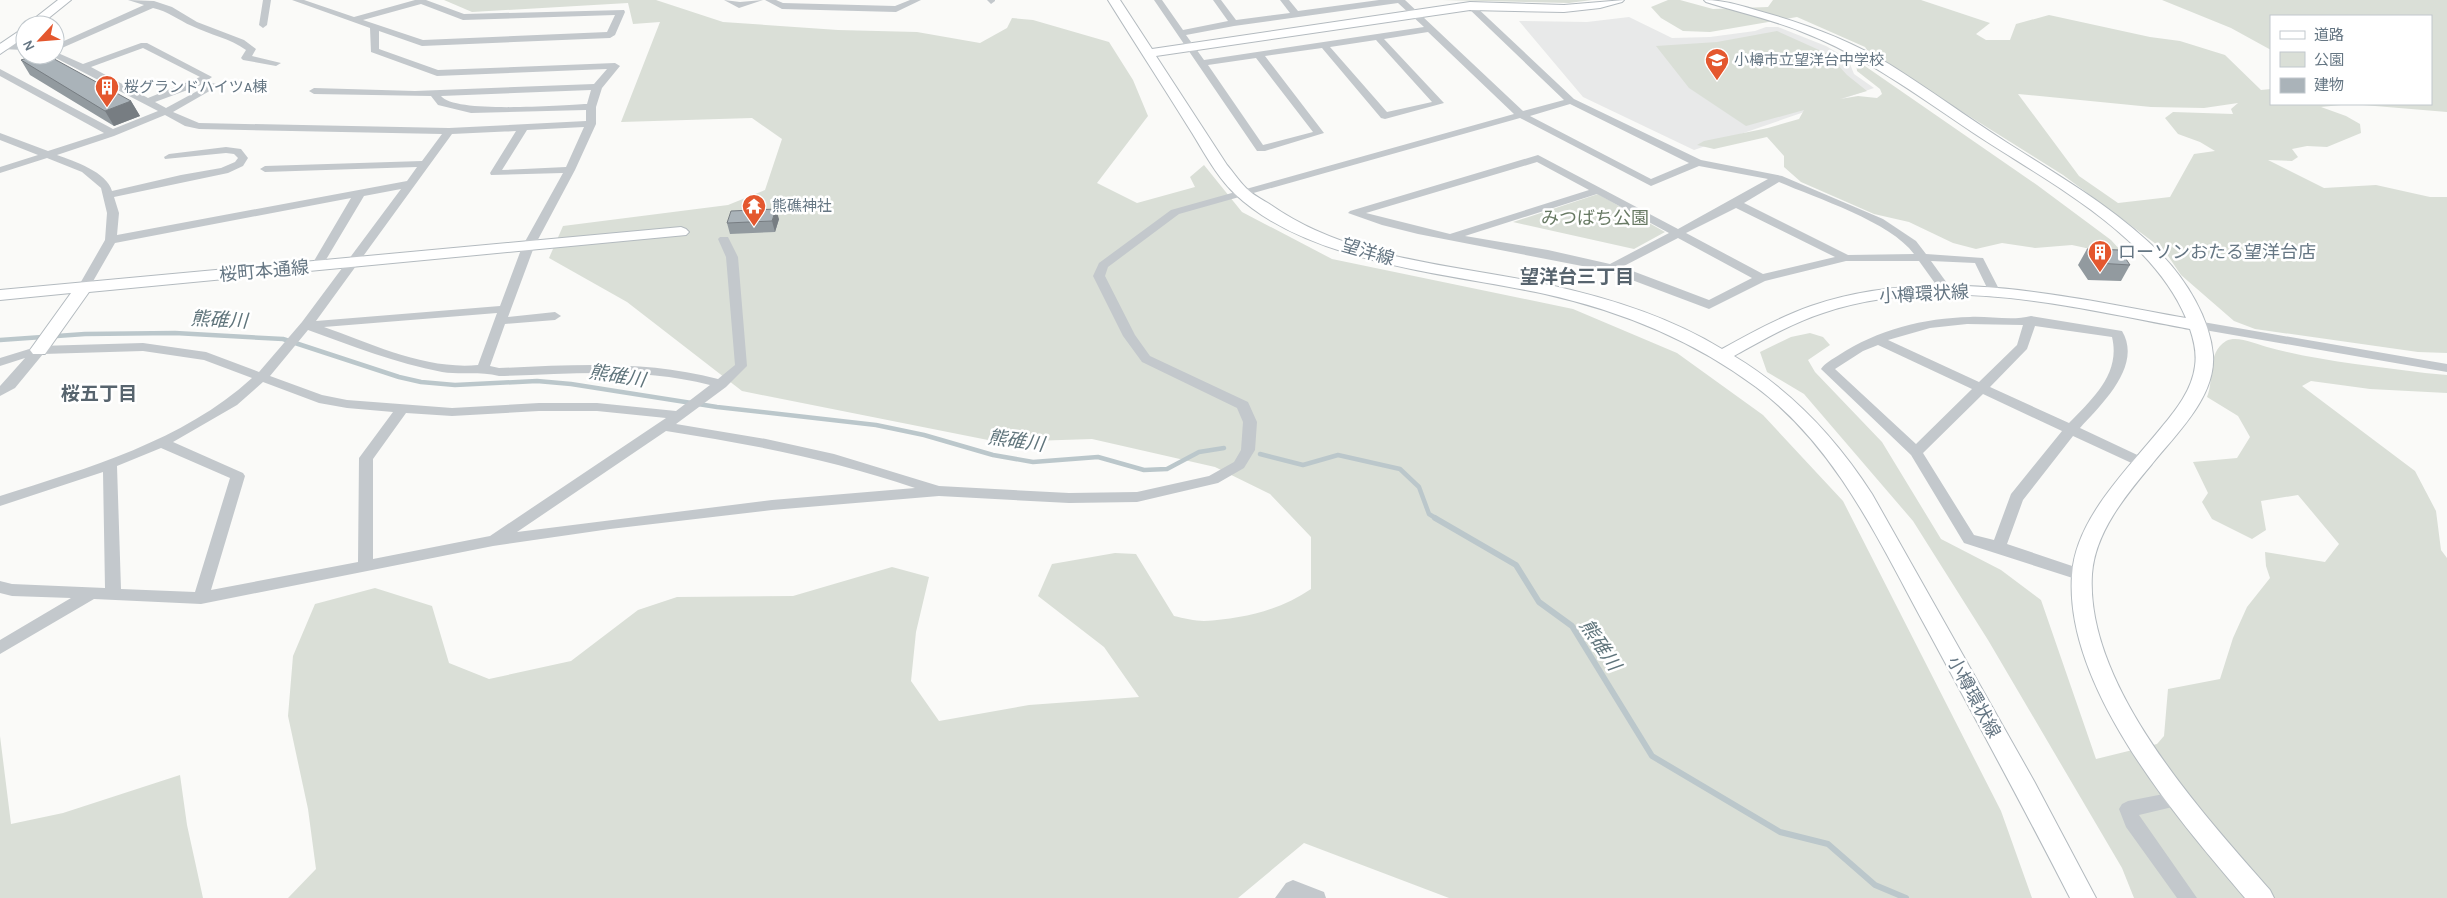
<svg xmlns="http://www.w3.org/2000/svg" width="2447" height="898" viewBox="0 0 2447 898" font-family="Karla,'Noto Sans JP',sans-serif">
<rect width="100%" height="100%" fill="#fafaf8"/>
<!-- built -->
<path fill="#e8e9e9" d="M1629,17l43,21 38,-1 45,-6 11,-4h12l48,19 22,13 6,15 20,14 -180,62 -111,-53 -64,-76 68,1z"/>
<!-- green -->
<path fill="#dadfd7" fill-rule="evenodd" d="M444,0h212l67,22 115,8 79,2 63,11 27,-15 5,-10 21,2 76,22 24,38 15,36 -51,67 40,20 58,-16 -5,-10 14,-12 38,47 90,47 241,50 104,44 86,62 80,86 158,310 31,87h-583l-145,-55 -66,55h-950l28,-29 -8,-60 -20,-93 5,-60 22,-52 60,-16 57,18 17,57 40,16 82,-18 67,-51 39,-13 116,-1 99,-29 37,10 -13,55 -5,49 28,40 90,-16 110,-8 -35,-50 -66,-51 14,-32 63,-11 21,1 38,62c9,2 21,5 30,5 38,-2 77,-11 107,-32v-52l-41,-43 -55,-27 -123,-28 -94,3 -256,-51 -115,-89 -78,-44 14,-32 165,-21 37,-15 17,-51 -30,-21 -131,4 39,-100 -27,2 -5,-21 -156,9z
M1442,0h150l-23,3z
M1668,0h12l33,9 55,-2 5,-7h148l69,23 -14,11 10,6h24l6,-16 33,-9 101,22 30,4 45,14 36,35 10,-1v15h160v-88h-160v34l-40,-22 -69,-28h285v112l-96,-8 -30,3 25,9 14,8 1,9 -34,14 -20,-1 -15,3 6,8 -6,4 -24,-1 56,28 52,-3 54,12h17v156l-29,-1 -163,-23 -21,-8 -53,-46 -17,-25 -101,-75 -193,-121 -5,-7 -68,-30 -87,15 -27,-1 -22,-13 -10,-11zM2018,94l133,13 53,1 34,-5 -7,6 2,5 -60,-2 -8,6 13,16 22,8 15,9 -21,3 -24,43 -52,6 -39,-27z
M1777,31l51,23 19,21 20,16 -27,8 18,-3 19,2 5,-4 -2,-5 -23,-18 -1,-8 6,1 175,121 74,55 10,11 -26,-1 -23,-5 -37,3 -33,-5 -26,6 -23,-6 -44,-21 -35,-8 -73,-32 -17,-15v-11l-17,-19 -53,12 -17,-4 7,-4 64,-13 31,-9 5,-9 -58,16 -57,-38 -33,-42 61,-4z
M1598,194l67,38 -31,17 -121,-27z
M1810,333l13,4 7,8 -22,15 7,12 67,70 59,97 60,31 40,30 55,159 61,-15 7,-8 4,-47 52,-10 13,-41 14,-31 23,-29 -4,-12 -1,-14 60,10 14,-18 -41,-49 -37,6 5,29 -14,9 -40,-20 -10,-17 6,-9 -15,-31 44,-4 13,-21 -12,-21 -31,-19c8,-19 -1,-43 19,-56 11,-6 30,3 41,6 51,14 105,19 158,26l22,2v18l-77,-4 -59,-8 -9,5 113,85 21,40 5,39 6,8v340h-313l-12,-30 -134,-228 -75,-119 -109,-127 -37,-22 -7,-20 31,-15z
M0,736l11,88 52,-11 117,-38 7,50 16,73h-203z"/>
<g fill="none" stroke-linecap="round" stroke-linejoin="round">
<!-- stream-far1 -->
<path stroke="#bbc7cb" stroke-width="4.5" d="M0,340l85,-6 90,-1 108,6 116,38 22,5 34,3 82,-4 34,3 146,23 159,18 48,10 69,20 40,7 65,-5 46,13 23,-1 32,-17 25,-4
M1260,454l43,11 35,-10 62,14 19,18 10,27 8,5"/>
<!-- stream -->
<path stroke="#bbc7cb" stroke-width="6" d="M1435,518l81,47 23,37 33,24 80,130 128,76 48,12 47,41 31,13"/>
<!-- secondary casing -->
<g stroke="#b3babf" stroke-width="2">
<path id="secondary" d="M58,0h13l-31,25h-14z
M1108,0h12l32,49 318,-47 94,3 60,-5 -2,2 -22,6 -36,4 -94,-2 -314,46 71,109c6,7 12,16 19,23 7,7 17,12 25,17 80,56 182,59 274,79 61,13 123,32 177,65 29,-16 58,-32 89,-43 122,-42 252,-10 375,12 -37,-86 -139,-136 -214,-186 -55,-37 -109,-77 -172,-101 -30,-12 -63,-19 -94,-29l-2,-2c22,0 41,7 62,13 43,12 85,28 123,51 40,25 78,53 117,78 53,34 111,67 155,112 25,26 49,64 52,101 3,42 -37,79 -61,109 -26,31 -57,68 -60,110 -7,112 109,237 178,316l4,8h-29c-69,-81 -181,-211 -173,-323 3,-56 56,-106 89,-147 15,-18 31,-38 34,-62 2,-13 -1,-25 -5,-37 -119,-22 -249,-56 -367,-16 -31,10 -60,27 -89,43 58,35 102,82 138,138l162,287 62,117h-26c-46,-90 -94,-178 -142,-267 -48,-87 -90,-183 -172,-244 -63,-47 -135,-76 -211,-93 -96,-21 -236,-30 -310,-100 -20,-19 -33,-46 -48,-69 -26,-42 -53,-83 -79,-125z
M25,27v10l-25,17v-10z
M681,227l5,2 3,3 -3,3 -597,57 -44,62h-12l-3,-4 41,-57 -71,7v-10z"/>
</g>
<!-- street -->
<path fill="#c3c8cc" fill-rule="evenodd" d="M128,0l26,1 18,6 25,15 47,18 12,9 -4,7 29,7 -5,3 -33,-6 -2,-2 5,-8c-16,-12 -36,-15 -54,-24 -14,-6 -24,-15 -39,-18l-98,43v-6l89,-40z
M263,0h8l-4,25 -4,3 -4,-3z
M292,0h12l50,17 61,-17h11l38,14 160,-4 1,2 -10,23 -5,3 -188,8 -43,-15v18l59,21 177,-7 5,3 -18,22 -6,19v17l-21,46 -41,77 -26,70 47,-5 6,4 -6,4 -50,4 -15,42 9,2c75,-3 146,-8 219,11l17,-14 -9,-108 -8,-18 2,-2h8l10,20 9,109 -21,21 -50,37 90,15 68,15 105,32 130,7 68,-1 72,-16 25,-14 7,-12 2,-28 -6,-14 -95,-46 -19,-26 -30,-60 6,-13 72,-53 343,-96 -86,-82 -44,7 60,64 -59,16 -4,-1 -59,-70 -57,8 59,77 -59,18h-8l-103,-151h8l21,30 45,-9 -15,-21h8l15,20 54,-7 -10,-13h9l9,11 81,-11h26l118,111 41,-11 -98,-94 7,-2 101,95 127,61 81,16 101,43 33,22 10,13 57,4 18,35 -6,4 -4,-1 -16,-33 -44,-2 21,29 -6,4 -4,-1 -23,-32h-73l-81,20 -56,28 -101,-38 -190,-37 -36,-9 -34,-12 2,-2 188,-56 140,74 90,-50 -69,-13 -48,20 -131,-68 -341,96 -71,53 -3,9 30,59 15,21 98,46 9,20 -2,28 -11,18 -26,15 -81,19 -68,1 -130,-7 -167,14 -162,19 -117,17 -292,58 -107,-5 -94,55v-14l71,-42 -59,-2 -12,-3v-12l12,3 93,4 -2,-116 -103,34v-10c88,-28 183,-55 252,-118l-48,-18 -61,-9 -100,3 -28,34 -15,8v-10l25,-28 -25,8v-8l39,-12 104,-3 63,9 53,20 43,-50 99,-133 -37,7 -43,72 -4,1 -6,-3 40,-68 -236,45 -27,47h-8l-2,-3 27,-47 2,-27 -6,-25 -19,-16 -35,-14 -47,15v-6l38,-12 -38,-15v-7l48,18 56,-18 -104,-57v-7l113,60 45,-18 -108,-56 8,-2 25,11 58,-21h6l65,34 -11,8 -46,17 11,6 46,-25 8,2 -47,27 26,11 250,5 137,-7v-11l-115,3 -33,-8 -7,-9 -117,-2 -5,-3 5,-3 101,3 179,-7 13,-15 -170,7 -66,-24 -1,-24zM1398,3l26,24 -220,33 -18,-25 48,-9zM421,4l42,16 152,-5 -8,17 -184,8 -60,-20zM1376,40l56,62 -45,10 -57,-65zM143,48l57,29 -52,21 -57,-31zM1256,58l57,74 -50,13 -55,-80zM591,90l-4,14c-26,1 -132,10 -146,-8zM1570,104l119,59 -38,16 -121,-63zM165,115l20,11 14,3 243,5 -20,27 -157,5 -5,3 5,3 152,-5 -10,14 -290,54 2,-22 -5,-16 114,-24 15,-7 5,-8 -7,-9 -15,-2 -57,7 -5,3 1,2 61,-6 8,1 4,4 -3,4 -14,6 -40,7 -69,16c-5,-19 -38,-30 -55,-36l57,-19zM584,127l-18,40 -64,3 25,-40zM516,131l-26,42 1,2 72,-2 -41,74 -22,59 -184,15 136,-187zM1537,162l52,28 -139,44 -84,-21zM1779,182c37,16 112,40 135,72l-66,1 -104,-52zM1597,194l72,39 -59,31 -62,-14 -83,-14zM1736,208l99,49 -72,17 -77,-41zM1678,238l74,40 -43,22 -87,-33zM497,313l-19,52c-52,5 -106,-21 -154,-38zM308,330c44,16 88,33 134,42 19,3 38,-1 57,4 71,-2 142,-9 211,9l-34,26 -79,-8h-58l-87,5 -105,-8 -25,-5 -52,-19zM263,382l56,21 28,5 46,4 -34,46 -1,104 -147,28 34,-114 -2,-3 -70,-31 64,-37zM539,411h58l69,7 -176,118 -117,23v-100l33,-46 46,3zM666,431c84,13 168,29 249,57l-143,12 -255,32zM161,448l69,30 -35,114 -74,-3 -4,-123z
M724,0l16,2 23,-2 -24,8z
M765,0h11l7,3 112,3 15,-6h11l-25,12 -114,-3z
M987,0h8v1l-4,3z
M0,43l25,1v6l-25,-1z
M2031,316l91,15c21,35 -21,74 -42,97l68,32 2,3 -2,3h-10l-65,-30 -50,64 -16,44 80,27 3,4 -3,4 -5,2 -118,-38 -53,-88 -90,-86c4,-6 12,-10 18,-14 38,-25 85,-37 131,-38 19,-1 43,4 61,-1zM1967,324l56,1 -6,20 -38,37 -91,-42 42,-12zM2035,326l77,11c9,37 -20,62 -43,86l-79,-36 37,-38zM1878,345l94,44 -56,55 -81,-75 28,-18zM1983,394l79,37 -51,63 -17,46 -20,-5 -51,-82z
M2197,321l250,43v8l-254,-44 -2,-3z
M2179,791l6,3 3,5 -3,5 -46,11 58,83h-20l-51,-71 -7,-18 3,-5 6,-3z
M1293,880l31,12 2,6h-51l11,-15z"/>
<!-- secondary -->
<use href="#secondary" fill="#fff" fill-rule="evenodd"/>
</g>
<!-- wall -->
<path fill="#929a9f" d="M21,60l110,41 9,15 -26,10 -84,-51z
M779,219l-4,13 -45,2 -3,-11z
M2087,249l43,16 -9,16 -33,-1 -10,-15z"/>
<!-- shaded-wall -->
<path fill="#777d82" d="M131,101l9,15 -26,10 -9,-15z
M776,209l3,10 -4,13 -3,-11z"/>
<!-- building -->
<path fill="#aab3b9" stroke="#777d82" d="M36,55h11l84,46 -26,10 -84,-51z
M776,209l-4,12 -45,2 4,-12z
M2087,249l33,1 10,15 -33,-2z"/>
<!-- icons -->
<defs>
<g id="school-pin" transform="scale(1.25)"><path d="M0 17L-7.5 6A9.5 9.5 0 1 1 7.5 6Z" fill="#e4572e" stroke="#fff"/><path d="M0-5L7-2L0 1L-7-2ZM-4 1L0 2.5L4 1V4Q0 6-4 4Z" fill="#fff"/></g>
<g id="building-pin" transform="scale(1.25)"><path d="M0 17L-7.5 6A9.5 9.5 0 1 1 7.5 6Z" fill="#e4572e" stroke="#fff"/><path d="M-4-6H4V6H1V3H-1V6H-4ZM-2.5-4.3h1.7v1.8h-1.7ZM.8-4.3h1.7v1.8H.8ZM-2.5-1h1.7V.8h-1.7ZM.8-1h1.7V.8H.8Z" fill="#fff"/></g>
<g id="temple-pin" transform="scale(1.25)"><path d="M0 17L-7.5 6A9.5 9.5 0 1 1 7.5 6Z" fill="#e4572e" stroke="#fff"/><path d="M0-6L5-2H3V0L6.5 2.5H4V6H1.5V3h-3V6H-4V2.5H-6.5L-3 0V-2H-5Z" fill="#fff"/></g>
</defs>
<g fill-rule="evenodd">
<use href="#school-pin" x="1717" y="60"/>
<use href="#building-pin" x="107" y="87"/>
<use href="#temple-pin" x="754" y="206"/>
<use href="#building-pin" x="2100" y="252"/>
</g>
<g text-anchor="middle" dominant-baseline="central" stroke-width="5" stroke-linejoin="round" paint-order="stroke">
<!-- far-poi labels -->
<g font-size="15" fill="#657683" stroke="#fff" text-anchor="start">
<text x="1734" y="60">小樽市立望洋台中学校</text>
<text x="124" y="87">桜グランドハイツA棟</text>
<text x="772" y="206">熊礁神社</text>
</g>
<!-- park labels -->
<g font-size="18" fill="#687a64" stroke="#fff">
<text x="1595" y="218">みつばち公園</text>
</g>
<!-- street labels -->
<g font-size="18" fill="#657683" stroke="#fff">
<text transform="translate(1368 252) rotate(16)">望洋線</text>
<text transform="translate(264 271) rotate(-5)">桜町本通線</text>
<text transform="translate(1924 294) rotate(-3)">小樽環状線</text>
<text transform="translate(1974 697) rotate(61)">小樽環状線</text>
</g>
<!-- poi labels -->
<g font-size="18" fill="#657683" stroke="#fff" text-anchor="start">
<text x="2118" y="252">ローソンおたる望洋台店</text>
</g>
<!-- neighbourhood labels -->
<g font-size="19" font-weight="bold" fill="#57646e" stroke="#fff">
<text x="1577" y="277">望洋台三丁目</text>
<text x="99" y="394">桜五丁目</text>
</g>
<!-- water labels -->
<g font-size="19" font-style="italic" fill="#60757c" stroke="#fff">
<text transform="translate(219 320) rotate(3)">熊碓川</text>
<text transform="translate(617 376) rotate(9)">熊碓川</text>
<text transform="translate(1016 441) rotate(8)">熊碓川</text>
<text transform="translate(1600 645) rotate(56)">熊碓川</text>
</g>
</g>
<!-- legend -->
<rect x="2270" y="15" width="162" height="90" fill="#ffffff" stroke="#c1c8cd"/>
<rect x="2280" y="31" width="25" height="8" fill="#ffffff" stroke="#c1c8cd"/>
<text x="2314" y="40" font-size="15" fill="#657683">道路</text>
<rect x="2280" y="52" width="25" height="15" fill="#dadfd7" stroke="#c1c8cd"/>
<text x="2314" y="65" font-size="15" fill="#657683">公園</text>
<rect x="2280" y="78" width="25" height="15" fill="#aab3b9" stroke="#c1c8cd"/>
<text x="2314" y="90" font-size="15" fill="#657683">建物</text>
<!-- north arrow -->
<g transform="translate(40 40) rotate(244)"><circle r="24" fill="#ffffff" stroke="#c1c8cd"/>
<path d="M0-4L9 19L0 12L-9 19Z" fill="#e4572e"/>
<text y="-8" font-size="14" font-weight="bold" text-anchor="middle" fill="#657683">N</text>
</g>
</svg>
